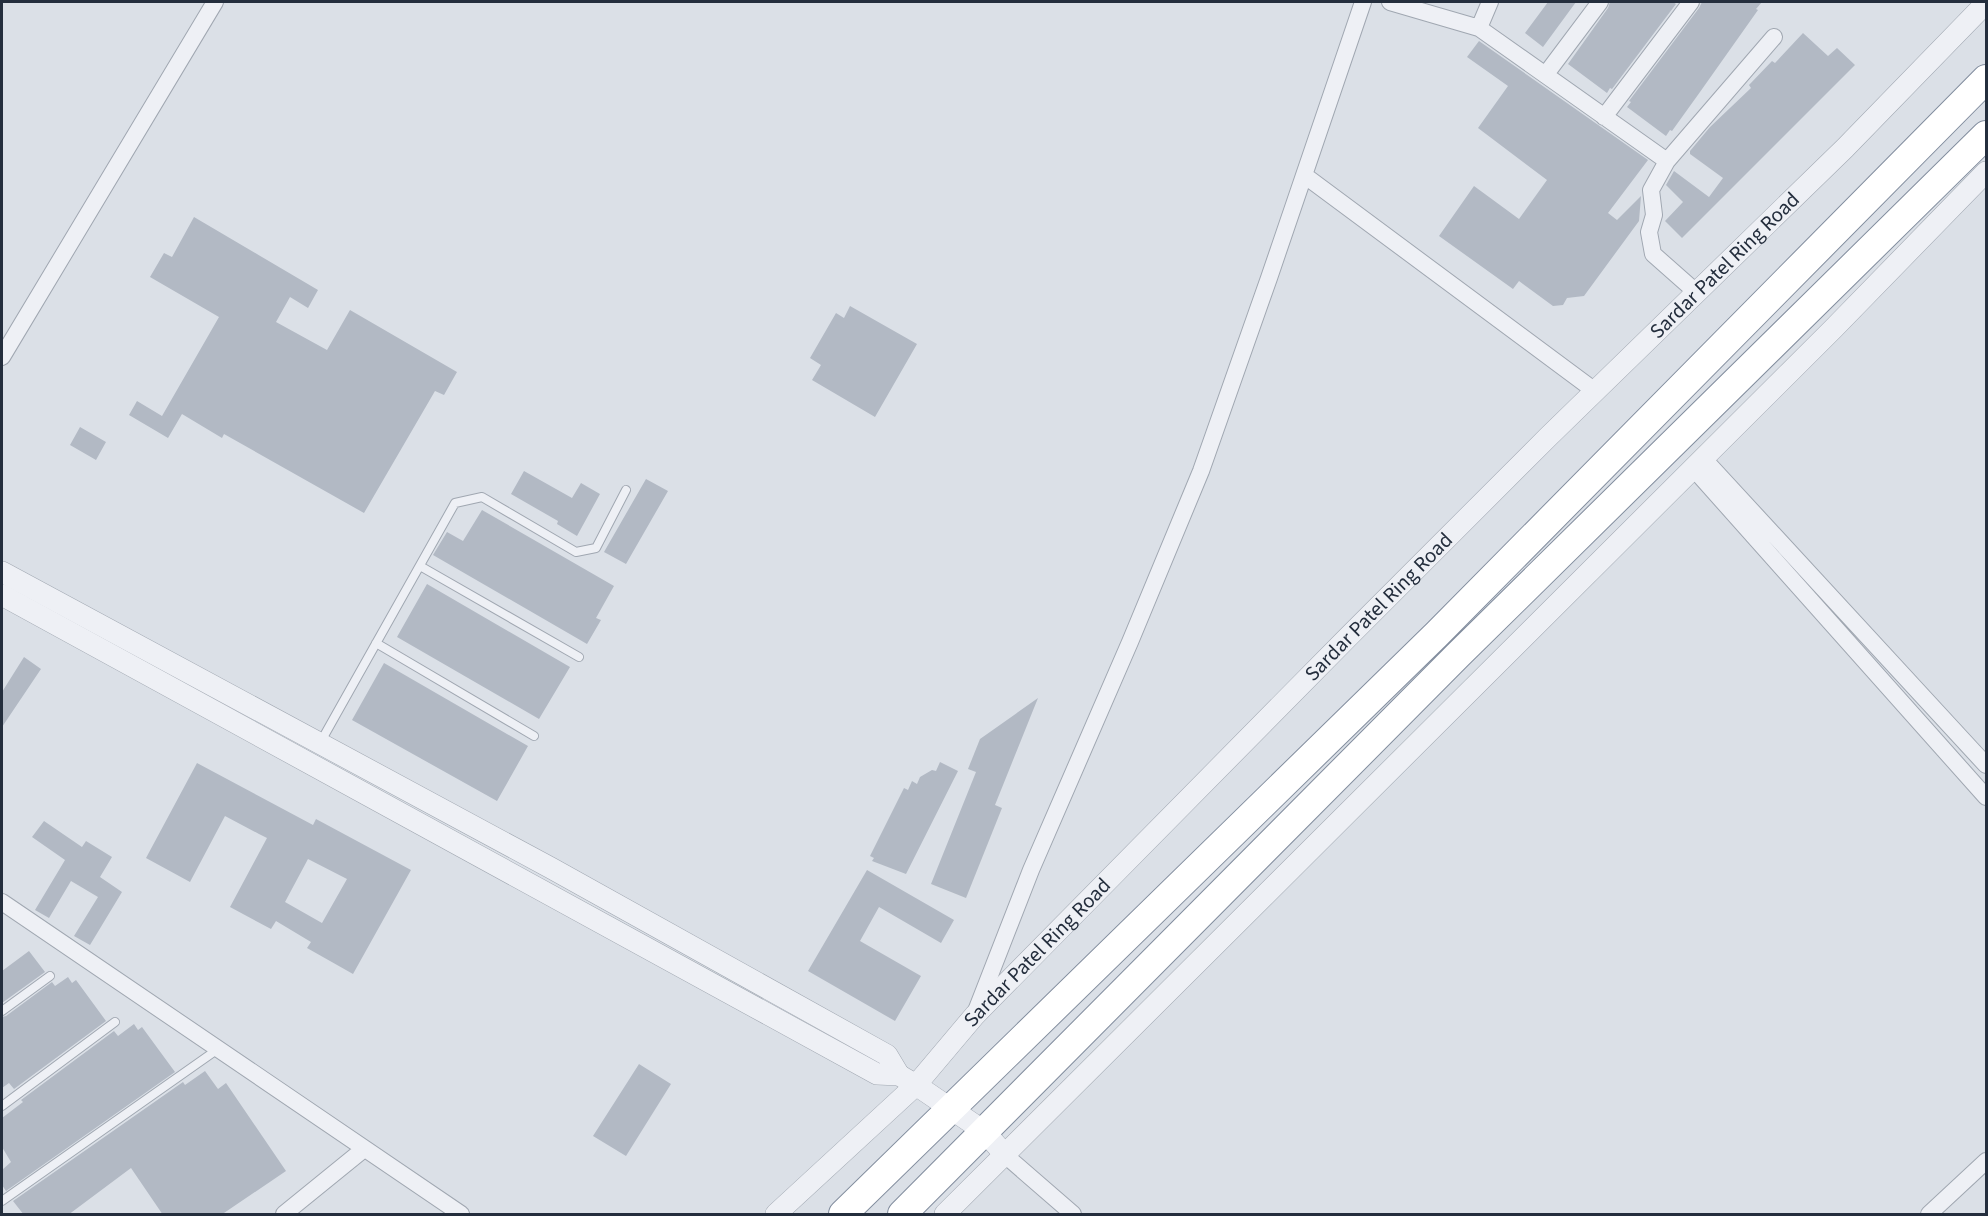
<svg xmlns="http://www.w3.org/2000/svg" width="1988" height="1216" viewBox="0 0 1988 1216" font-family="'Source Sans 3',sans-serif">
<rect width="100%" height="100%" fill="#dbe0e7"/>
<!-- building -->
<path fill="#b2b9c4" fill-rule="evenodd" d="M1548,2h28l-33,45 -18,-14z
M1610,2h63l3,2 -64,85 -2,-1 -3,5 -39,-29 40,-56z
M1702,2h60l-6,7 2,1 -58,82 -28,39 -2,-1 -4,6 -39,-29 4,-5 -2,-1 70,-93z
M1803,33l25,23 9,-8 18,17 -173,173 -17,-17 18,-19 -17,-17 8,-14 35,26 14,-19 -33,-24v-3l20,-24 41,-39 -2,-3 23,-24 3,2z
M1479,41l169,119 -40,53 9,7 24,-24 -2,25 -55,75 -17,2 -4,7 -10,1 -34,-25 -6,8 -74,-53 35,-50 45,33 28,-39 -69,-52 30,-42 -41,-29z
M194,217l124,73 -10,18 -18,-11 -14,25 51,28 23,-40 107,62 -13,23 -9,-4 -71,122 -140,-79 -2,4 -40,-24 -14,24 -39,-23 8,-14 25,15 57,-99 -69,-40 14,-24 8,4z
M850,306l67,38 -42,73 -63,-37 9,-15 -11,-7 26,-45 8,5z
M80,427l26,15 -10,18 -26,-15z
M524,471l48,27 9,-15 19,11 -23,42 -20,-12 1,-3 -47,-27z
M646,479l22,12 -42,73 -22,-12z
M482,510l132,76 -18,32 5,2 -14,24 -154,-89 14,-23 16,9z
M427,584l143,83 -31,52 -142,-82z
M24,657l17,12 -39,58v-35z
M384,663l144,83 -31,55 -145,-81z
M1038,698l-43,107 7,3 -36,90 -35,-14 45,-112 -8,-3 12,-30z
M940,762l18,9 -52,103 -34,-13 2,-3 -4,-2 34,-68 4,2 4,-9 5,3 3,-7 12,-7 4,1z
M197,763l116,62 3,-6 95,51 -58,104 -46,-26 4,-6 -35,-21 -5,8 -41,-22 37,-69 -8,-4 -34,-18 -35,66 -44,-24zM308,859l39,20 -25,44 -37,-21z
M44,821l38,26 4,-6 26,16 -12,20 22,15 -32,53 -16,-9 24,-39 -27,-16 -22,37 -14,-8 30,-50 -33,-23z
M867,870l87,50 -13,23 -62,-36 -19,34 61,35 -26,45 -87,-50z
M29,951l16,21 -43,31v-32z
M68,977l4,6 4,-3 30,41 -92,68 -5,-6 -7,5v-71l4,-1 46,-34 3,4z
M134,1024l4,6 4,-3 33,45 -169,119 -4,-6v-15l9,-8 -9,-15v-29l21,-16 -2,-2 93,-69 4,5z
M639,1064l32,20 -45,72 -33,-20z
M205,1071l13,18 8,-6 60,88 -65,44h-58l-32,-47 -63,47h-44l-11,-14 170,-119 2,3z"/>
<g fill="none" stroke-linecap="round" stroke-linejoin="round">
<!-- service casing -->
<g stroke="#a0a7b1" stroke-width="10">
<path id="service" d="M420,566l159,91
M376,643l158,93
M320,743l135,-240 27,-6 94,55 20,-4 30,-58
M2,1011l48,-35
M2,1106l113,-84
M2,1201l216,-152"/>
</g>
<!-- minor casing -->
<g stroke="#a0a7b1" stroke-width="18">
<path id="minor" d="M1390,2l89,26 188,133 -16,29 3,25 -5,17 4,22 43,38
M1479,28l11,-26
M1546,74l54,-72
M1604,117l87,-115
M1667,161l107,-124
M1304,175l291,216
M2,357l213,-355
M1703,458l283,307
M1693,468l293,329
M2,902l459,312
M976,1011l55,-141 99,-228 71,-171 68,-193 94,-276
M1005,1155l68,59
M284,1214l80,-65
M1929,1214l57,-53"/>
</g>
<!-- tertiary casing -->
<g stroke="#a0a7b1" stroke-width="22">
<g id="tertiary">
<path d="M2,572l549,296 336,187 12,20"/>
<path d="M2,595l875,479 22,1 17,10 69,47 20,23"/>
<path id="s1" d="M776,1214l140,-129 59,-70 373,-378 200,-200 297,-289 141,-145"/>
<path d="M945,1214l889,-886 152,-156"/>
</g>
</g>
<!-- trunk casing -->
<g stroke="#828d9e" stroke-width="30">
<path id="trunk" d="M843,1214l594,-580 549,-555
M902,1214l556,-559 528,-520"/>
</g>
<!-- service -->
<use href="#service" stroke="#eef0f5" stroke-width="8"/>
<!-- minor -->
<use href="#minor" stroke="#eef0f5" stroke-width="16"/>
<!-- tertiary -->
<use href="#tertiary" stroke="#eef0f5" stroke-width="21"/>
<!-- trunk -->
<use href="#trunk" stroke="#fff" stroke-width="28"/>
</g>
<g text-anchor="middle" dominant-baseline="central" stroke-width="4.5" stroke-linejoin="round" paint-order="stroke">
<!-- street labels -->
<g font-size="21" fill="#242e3d" stroke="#eaeff4">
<text stroke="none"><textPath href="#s1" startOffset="1342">Sardar Patel Ring Road</textPath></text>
<text stroke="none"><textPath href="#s1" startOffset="856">Sardar Patel Ring Road</textPath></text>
<text stroke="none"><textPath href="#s1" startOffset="370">Sardar Patel Ring Road</textPath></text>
</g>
</g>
<!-- border -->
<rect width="1988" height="1216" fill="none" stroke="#242e3d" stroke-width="6"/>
</svg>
